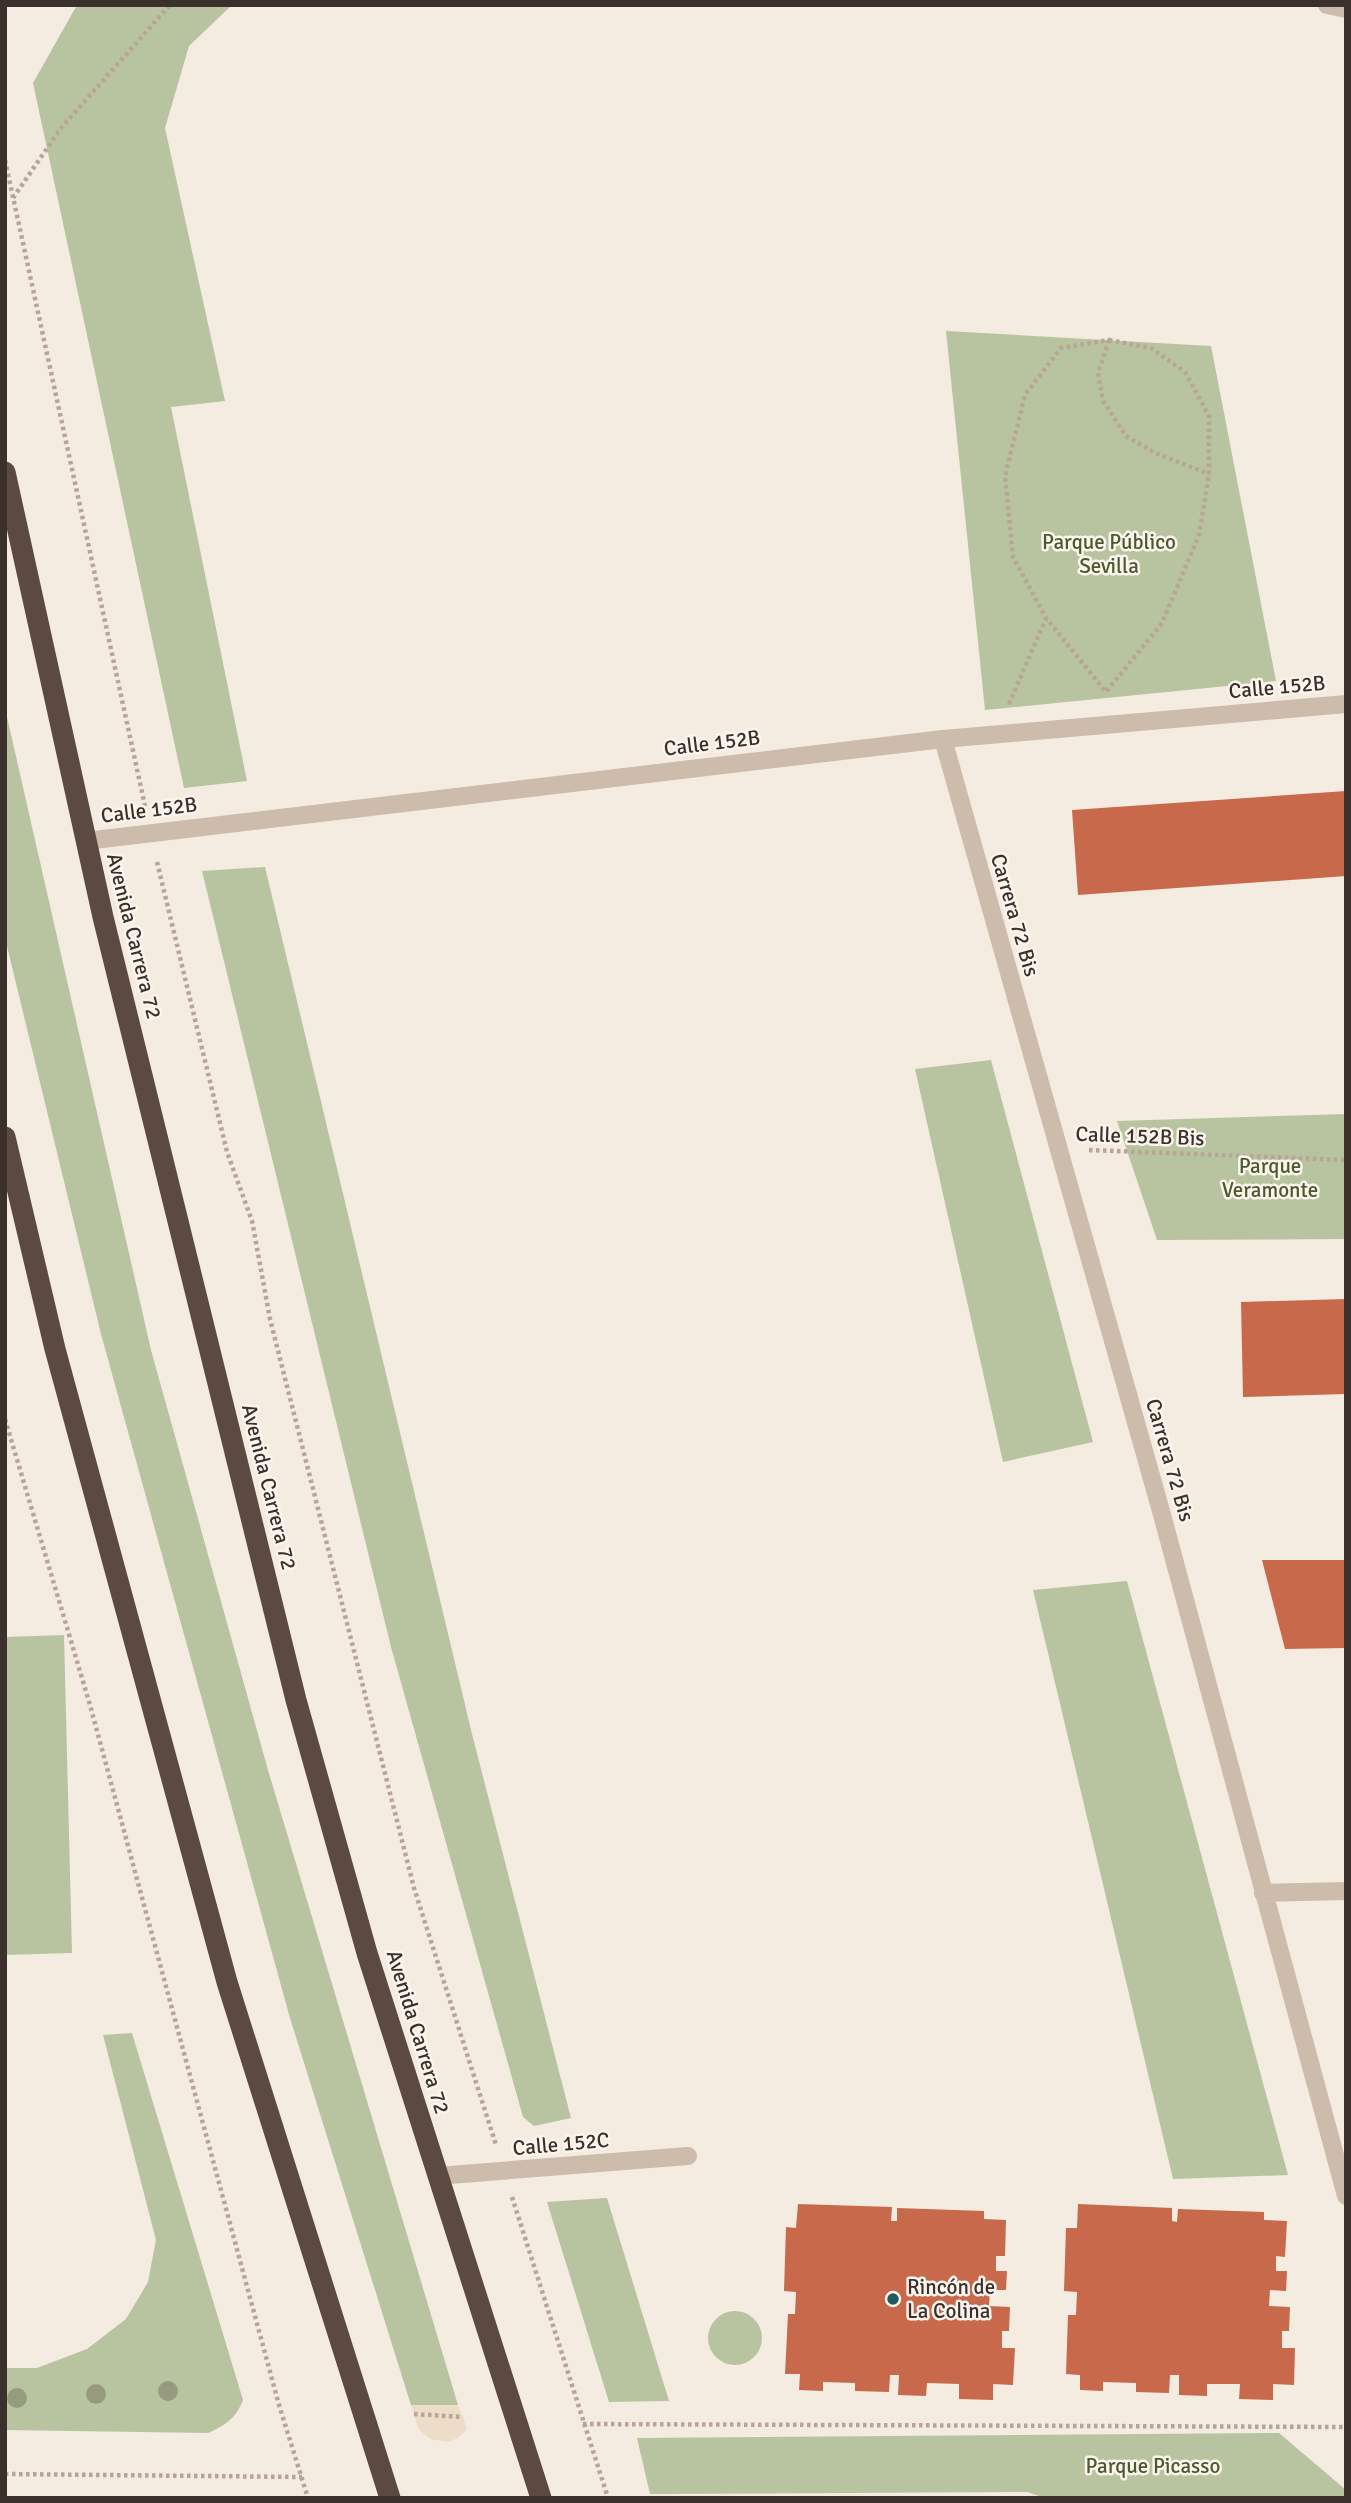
<svg xmlns="http://www.w3.org/2000/svg" width="1351" height="2503" viewBox="0 0 1351 2503" font-family="Signika,sans-serif">
<rect width="100%" height="100%" fill="#f4ebe1"/>
<!-- green -->
<path fill="#b8c4a0" d="M77,5h155l-43,41 -24,82 60,273 -54,6 76,374 -63,7 -151,-705z
M946,331l265,15 65,335 -291,29z
M5,708l146,642 117,420 190,635h-47l-121,-387 -189,-684 -96,-396z
M265,867l207,867 99,384 -37,8 -11,-9 -132,-470 -189,-776z
M991,1060l102,382 -90,20 -88,-393z
M1346,1114v125l-189,1 -40,-119z
M1127,1581l161,594 -115,4 -140,-589z
M64,1635l8,318 -67,2v-318z
M132,2033l111,367c-7,18 -17,25 -35,33l-203,-3v-62h32l50,-19 39,-30 22,-37 8,-42 -53,-205z
M607,2198l62,203 -60,1 -62,-200z
M708 2338a27 27 0 1 1 54 0a27 27 0 1 1-54 0Z
M1279,2433l67,57v8h-301l-18,-6 -377,2 -13,-56z"/>
<!-- plaza -->
<path fill="#ecdcc8" d="M411,2405h47l9,24 -9,9 -11,4 -16,-3 -12,-9z"/>
<!-- building -->
<path fill="#c8694b" d="M1346,791v85l-268,19 -6,-85z
M1346,1299v95l-103,3 -2,-95z
M1262,1560h84v88l-61,1z
M798,2204l94,3 -1,14h6v-13l87,3v8l22,1 -1,36h-9v15h11l-1,19h-16l-1,16 21,1 -1,24h-7v17h13l-2,37 -20,-1v16l-34,-1v-15l-32,-1 -1,13 -28,-1 1,-20h-9l-1,17 -34,-1v-8l-32,-1v9l-24,-1 1,-16h-15l3,-60h7l1,-22 -12,-1 2,-64 10,1z
M1078,2204l94,4v13l5,1 1,-13 86,3v8l23,1 -2,36 -9,-1v15h11l-1,20 -16,-1 -1,16 21,1 -1,24h-7v17h13l-1,37 -21,-1v16l-34,-1 1,-15h-33v12l-28,-1v-20h-9l-1,18 -33,-1v-9l-33,-1v9l-23,-1v-15l-14,-1 2,-59h8l1,-23 -13,-1 2,-63h11z"/>
<g fill="none" stroke-linecap="round" stroke-linejoin="round">
<!-- path -->
<path stroke="#b9a596" stroke-width="4.5" stroke-dasharray="3.5 3.5" stroke-linecap="butt" d="M5,160l140,646
M13,198l48,-70 109,-123
M1109,340l42,8 34,24 24,44v58l-10,61 -37,88 -56,69 -60,-74 -33,-61 -8,-81 20,-81 36,-47z
M1109,340l-11,33 5,28 23,35 29,17 54,21
M1009,704l37,-86
M157,862l70,290 25,69 18,98 144,569 82,257
M1089,1150l257,10
M5,1419l85,286 189,700 29,93
M512,2197l96,301
M414,2414l49,3
M583,2424l763,3
M5,2474l297,3"/>
<!-- street -->
<path stroke="#cdbbac" stroke-width="18" d="M1327,5l19,4
M943,739l218,772 185,685
M86,841l857,-102 403,-35
M1263,1893l83,-2
M437,2176l251,-20"/>
<!-- highway -->
<path stroke="#5c4a42" stroke-width="21" d="M5,472l98,445 193,783 71,253 174,545
M5,1137l50,212 172,633 163,516"/>
</g>
<!-- trees -->
<g fill="#969b7f">
<circle cx="168" cy="2391" r="10"/>
<circle cx="96" cy="2394" r="10"/>
<circle cx="17" cy="2398" r="10"/>
</g>
<!-- markers -->
<circle fill="#1f5a5e" stroke="#fbf5ee" stroke-width="2.5" cx="893" cy="2299" r="7"/>
<g text-anchor="middle" dominant-baseline="central" stroke-width="5" stroke-linejoin="round" paint-order="stroke">
<!-- park labels -->
<g font-size="21" fill="#4a5a2e" stroke="#fbf5ee">
<text x="1109" y="542">Parque Público<tspan x="1109" dy="24">Sevilla</tspan></text>
<text x="1270" y="1166">Parque<tspan x="1270" dy="24">Veramonte</tspan></text>
<text x="1153" y="2466">Parque Picasso</text>
</g>
<!-- street labels -->
<g font-size="21" fill="#3b302b" stroke="#fbf5ee">
<text transform="translate(1277 687) rotate(-5)">Calle 152B</text>
<text transform="translate(712 743) rotate(-7)">Calle 152B</text>
<text transform="translate(149 810) rotate(-7)">Calle 152B</text>
<text transform="translate(1015 915) rotate(74)">Carrera 72 Bis</text>
<text transform="translate(134 936) rotate(76)">Avenida Carrera 72</text>
<text transform="translate(1140 1136) rotate(2)">Calle 152B Bis</text>
<text transform="translate(1170 1460) rotate(74)">Carrera 72 Bis</text>
<text transform="translate(269 1487) rotate(76)">Avenida Carrera 72</text>
<text transform="translate(418 2032) rotate(73)">Avenida Carrera 72</text>
<text transform="translate(561 2144) rotate(-5)">Calle 152C</text>
</g>
<!-- poi labels -->
<g font-size="21" fill="#3b302b" stroke="#fbf5ee" text-anchor="start">
<text x="907" y="2287">Rincón de<tspan x="907" dy="24">La Colina</tspan></text>
</g>
</g>
<!-- border -->
<rect width="1351" height="2503" fill="none" stroke="#3b302b" stroke-width="14"/>
</svg>
